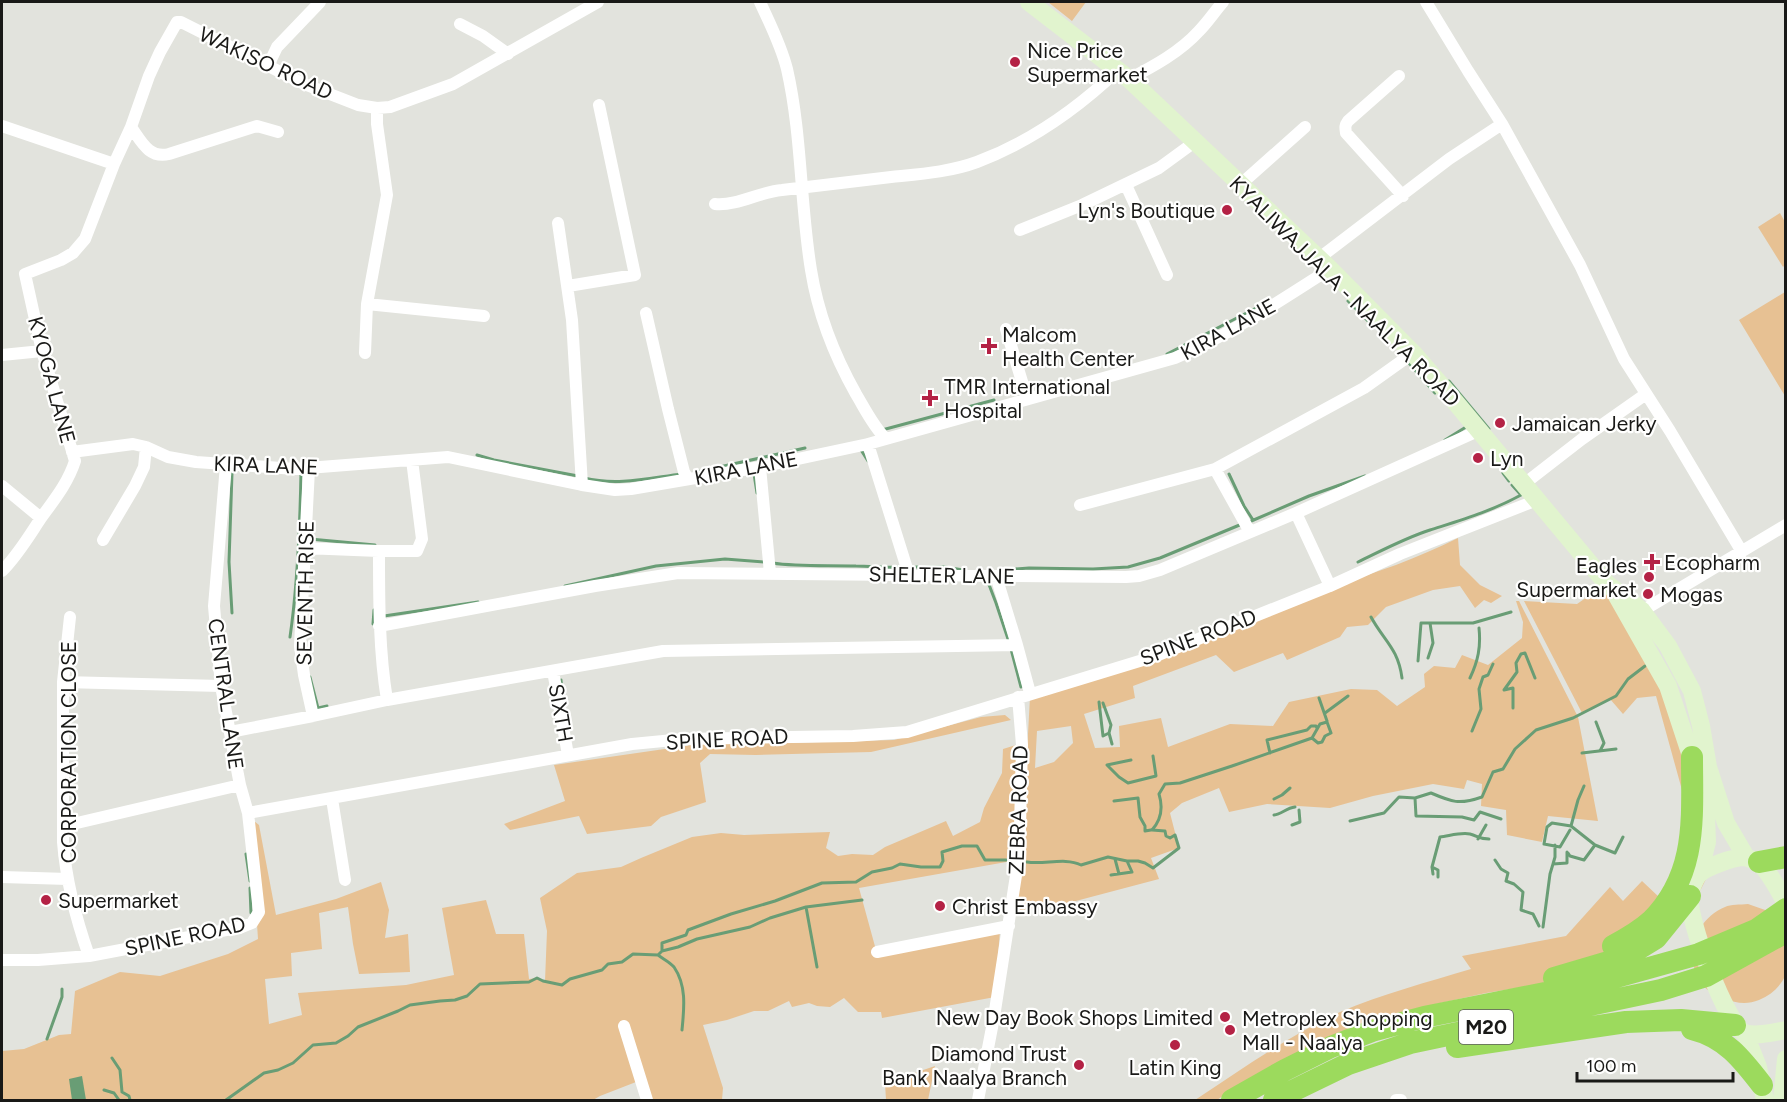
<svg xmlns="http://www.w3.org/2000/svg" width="1787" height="1102" viewBox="0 0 1787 1102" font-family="Figtree,sans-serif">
<rect width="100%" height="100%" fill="#e2e3dd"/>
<!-- green -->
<path fill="#e7c193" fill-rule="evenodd" d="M1048,2h38l-14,19z
M1780,213l5,9v43l-2,2 -25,-40z
M1785,292v104l-46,-76z
M1458,538l2,27 20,20 22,11 -11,7 -7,-3 -9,8 -15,-22 -27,4 -47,17 -18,18 -21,2 -7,10 -53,23 -4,-7 -49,19 -18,-17 -83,31 2,12 -51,16 11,34 25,-1 -1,-21 42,-8 7,29 62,-23 43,2 16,-24 62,-13 26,1 20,16 28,-19 -1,-13 10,-8 21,2 7,-13 26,10 34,-27 1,-16 -7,-21h3l59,116 20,104 -50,-5 -6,26 -35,-7 -1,-25 -25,-4 1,-22 -15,-4 -3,9 -31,-5 -60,12 -43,12 -63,-4 -38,8 -10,-24 -37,15 -12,10 9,35 -28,10 8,21 -87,23 -57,9 11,-78v-62l4,-74 303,-111c43,-13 85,-28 125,-48zM1071,726l2,17 -19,19 -19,6 2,-37z
M1603,586l78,121 27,168 -10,20 -102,80 -110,18 -50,11 -194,79 -25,17h-22c45,-30 97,-66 145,-88 42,-18 88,-30 131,-43l-9,-13 104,-20 44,-49 13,14 19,-20 18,17 20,-31 2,-77 -26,-94 -19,2 -14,16 -13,-15 -28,14 -58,-112 53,3z
M1005,715l6,5 -140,32 -115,3 -46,-1 -10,9 6,39 -45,15 -10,9 -64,8 -8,-18 -69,14 -6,-6 61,-23 -11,-36 152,-22h81l107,-3 87,-23z
M1016,745v62l-4,54 -153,27 17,62 124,-20 -5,67 -113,21 -1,-6h-23l-14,-14 -14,9 -13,-1 -8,-3 -17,4 -3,-6 -21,10h-14l-27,9 -24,5 20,63 -1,12h-79l-7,-18 -36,14 -7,4h-591v-49l22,-2 35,-14 12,-1 4,-43 45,-19 40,4 68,-22 30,-15 -2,-30 -12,-96 15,12 17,90 60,-16 45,-17 8,28 -4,28 23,-4 2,38 -51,2 -6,-30 -5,-37 -29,6 3,36 -31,4 1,23 -27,3 4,45 33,-9 -4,-22 108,-8 48,-10 -12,-67 44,-8 10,34h28l5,45 8,-1 8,3 2,-50 -7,-33 37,-25 44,-6 20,-9 51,-21 29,-4 23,2 86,-3 -4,16 12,8 14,-2 21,1 12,-8 61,-26 7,15 27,-14 4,-14 18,-35 1,-24z
M1748,904l20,7 17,20v45c-5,11 -14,19 -26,24 -12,5 -23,3 -35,-1 -44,-15 -40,-75 1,-92 6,-3 15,-2 23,-3z
M935,1066l-7,34h-42l-1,-17z"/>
<!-- water -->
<path fill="#699d75" d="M82,1076l4,24h-14l-3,-21z"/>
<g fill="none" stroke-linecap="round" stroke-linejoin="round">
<!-- stream -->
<path stroke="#699d75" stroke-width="3" d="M1348,301l26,26
M1167,354l95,-49
M1408,362l27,31
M1449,381l40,48
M882,430l112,-30
M1445,440l21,-13
M861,450l7,11
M477,455l17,5 84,16
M697,472l108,-24
M1503,473l6,8
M754,474l3,19
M1229,474l15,32 9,14
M584,478c34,8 65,0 98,-4
M1249,522l60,-26 56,-20
M310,539l65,6
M1358,562c23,-11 47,-24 72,-32 31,-10 62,-19 91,-35l-9,-10
M772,563c28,4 56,2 84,3 16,0 31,2 47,1
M909,567h36l18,3
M1002,570l27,-2 64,1 35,-2 32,-9 82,-34
M988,582l8,21 13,39
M565,586l91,-20 69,-7 40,3
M232,613l-3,-51 3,-89
M384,616l94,-14
M1371,617c13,24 27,31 31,61
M373,624l1,-14
M290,637c8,-55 10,-110 11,-165
M1011,649l10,38
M1428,658l5,-15 -3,-20
M1418,661l3,-38h52l38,-11
M310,677l8,31 9,-2
M1470,678c8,-17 11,-31 9,-50
M561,680l1,10
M1319,698l8,23
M1099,702l4,34 6,-3
M1103,703l8,22 -2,8 3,11
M1513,708v-20l-9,2 13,-18 -1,-9 5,-9 4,-1 10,25
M1325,713l23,-17
M1596,722l8,21 -4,8
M1472,731l9,-22 -2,-20 4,-12 5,-2 5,-11
M1270,753l-3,-13 40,-10 4,-4h5l1,2
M1582,753l34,-4
M1131,760l-24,5 12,12 9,6 28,-7 -3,-20
M1415,798l1,18 46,1 12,3 6,-8 21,7
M1274,799l8,-4 8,-7
M1114,801l24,-3 2,19 5,9v5l6,-1
M1274,815c8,-1 12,-7 21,-8
M1350,821l34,-8 15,-16 16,1 16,-5c21,9 28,12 51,4l11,-25 10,-3 12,-20 21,-19 37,-12 43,-22 12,-17 17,-13
M1292,825l8,-3 -1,-12
M1571,826l7,-26 6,-14
M1570,830l-10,17 -16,-3 3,-17 5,-4 19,3 24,19 20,8 8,-16
M1478,839l8,-14
M1568,853l2,3 14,4 11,-15
M246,854l4,27
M1115,859l4,15
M1495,860l6,9 7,4 -2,8 8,3 9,8 -2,18 12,4 6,12
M1027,862c17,3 38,-5 54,3l27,-8 19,4h11l7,2 8,5 26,-20 -4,-13 -5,3 -4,-2 -1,-5 -13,-1c9,-10 11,-23 7,-36l6,-10 15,-1 52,-17 80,-28 6,5 4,-1 3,-6 6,-3 -4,-11 -7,2 -8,14
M1553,864l2,-7v-12
M1432,867l6,3v7
M1433,874l-1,-7 8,-30c9,-1 21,-5 30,-3 8,2 8,5 19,5
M1111,875l21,-3 -5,-11
M250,888l1,25
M806,907l11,60
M1543,927l7,-53 3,-10 14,-1v-11
M662,951l16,-4 19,-8 53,-12 20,-9 36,-11 56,-7
M658,955c5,4 12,7 16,12 13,19 10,42 8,63
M47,1039l15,-42v-8
M112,1058l8,12 2,22 7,4 1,4
M104,1090l10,3 5,7
M226,1100l38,-27 14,-3 15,-7 20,-18 23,-2 12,-7 10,-9 40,-16 12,-6 30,-4 15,-1 12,-4 13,-12 49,-2 8,-4 6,3 19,4 8,-6 32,-9 6,-6 14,-2 11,-8 25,1 4,-4v-8l24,-8 2,-5 43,-16 44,-13 47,-18 34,-1 16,-10 20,-4 8,-4 21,3h19l3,-6 -1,-9 20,-6h15l8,14h27"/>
<!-- street -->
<path stroke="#fff" stroke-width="12" d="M760,2c10,22 21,43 27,67 15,66 13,134 24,201 7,44 23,85 45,124 9,15 17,32 30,45
M1426,2l42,69 34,53 78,141 44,94 46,72 72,121
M460,24l23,12 25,18
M268,66l9,-19 43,-45
M1399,76l-51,45c-3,4 -3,6 -2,12l57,63
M1129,79c25,-13 51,-27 70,-48 9,-9 16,-20 24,-29
M2,126l112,38
M131,127c10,14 18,32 38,27l88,-28 21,6
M1241,184l64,-57
M1126,185l41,90
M715,204c23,2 44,-12 67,-14 36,-4 73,-9 109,-13 29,-3 59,-5 86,-15 53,-20 100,-53 141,-92
M558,223l14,97 10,165
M1020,230l62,-25 77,-37 37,-27
M1318,259l131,-100 53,-35
M568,286l67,-11 -36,-170
M367,304l117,12
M646,313l22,96 16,63 4,7
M1006,329l21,69
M365,353l2,-49 20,-109 -10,-71v-16
M2,355l40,-4
M868,444l41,131
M72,452l61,-8 13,3 22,10 28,5 99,7 153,-12 134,28 33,5 16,-1 129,-22 108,-23 307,-86c55,-23 104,-57 155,-89
M760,467l10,106
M309,469l-9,177 4,29 9,41
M1215,469l35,63
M1524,484l58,-45 64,-45
M2,486l39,32
M1080,505l135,-36 149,-81 49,-35
M1296,513l34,73
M103,540l32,-54 9,-19 2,-20
M304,548l75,3h38l5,-12 -10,-79
M379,551c0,51 0,100 8,149
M2,571c16,-16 27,-35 39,-53 13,-18 27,-35 34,-57l-33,-110 -17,-77 36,-14 12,-7 12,-14 29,-75 17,-37 18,-51 11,-24 17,-30h4l123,62 54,21 19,3 13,-1 63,-23 145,-82
M996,576l21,69 13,48
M1642,611l144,-86
M70,617l-7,65v160c3,39 13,77 26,114
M379,626l216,-40 83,-13 448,4 13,-1 21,-6 136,-57 184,-83
M553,671l15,84
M63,682l158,4
M230,732l83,-16 74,-16 276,-49 354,-6
M332,799l13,81
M248,813l384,-69 52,-5 169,-3 54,-4 249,-76 174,-70 70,-32 137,-54
M64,826l176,-41
M2,877l66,2
M877,952l132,-26
M2,960h36l51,-4 153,-29 10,-4 7,-11 -11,-99 -8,-28 -19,-99 -7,-80 12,-141
M624,1026l23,74
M978,1100l16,-83 23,-148 3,-41 2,-83 -4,-48
M1396,1100h5"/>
<!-- secondary -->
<path stroke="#e1f4ce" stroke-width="18" d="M1029,2l100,77 201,190 83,84 39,45 155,186 35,27 26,35 24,45 9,35 7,41 18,56 20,34
M1617,596l51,90 32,97 6,32 1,27 -8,31
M1786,903c-6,-10 -19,-36 -29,-41 -3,-2 -9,-4 -12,-5 -11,0 -40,10 -47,18 -4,6 -7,14 -8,21 -4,20 37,131 55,137 10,4 30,-1 41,-3
M1745,1034l13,33 7,33
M1782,1100l4,-41"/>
<!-- highway -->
<path stroke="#9cda5d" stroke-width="22" d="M1759,862l27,-5
M1613,946c13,-7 27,-15 38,-25 47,-47 41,-103 41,-164
M1554,978l71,-21 31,-19 34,-42
M1692,1029c33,8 50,30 70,56
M1457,1047l169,-25 55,-2 54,5
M1232,1100l53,-30 46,-23 41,-16 52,-14 171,-34 104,-29 57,-24 30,-21
M1274,1100l74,-36 62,-21 251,-53 45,-14 80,-44"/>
</g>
<!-- markers -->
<g fill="#b42245" stroke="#fffffe" stroke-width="2">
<circle cx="1015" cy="62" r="6"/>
<circle cx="1227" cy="210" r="6"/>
<path d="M986 337h6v6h6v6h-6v6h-6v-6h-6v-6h6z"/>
<path d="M927 389h6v6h6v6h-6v6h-6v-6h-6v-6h6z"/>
<circle cx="1500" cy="423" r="6"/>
<circle cx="1478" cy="458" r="6"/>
<path d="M1649 553h6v6h6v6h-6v6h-6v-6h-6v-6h6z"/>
<circle cx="1649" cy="577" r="6"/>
<circle cx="1648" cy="594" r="6"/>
<circle cx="46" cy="900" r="6"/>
<circle cx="940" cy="906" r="6"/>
<circle cx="1225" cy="1017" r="6"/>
<circle cx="1230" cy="1030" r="6"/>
<circle cx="1175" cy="1045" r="6"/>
<circle cx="1079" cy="1065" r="6"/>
</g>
<g text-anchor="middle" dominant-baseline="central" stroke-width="4.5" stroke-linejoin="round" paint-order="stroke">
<!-- shield labels -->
<rect fill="#fffffe" stroke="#5e5e5c" stroke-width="1.5" x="1459" y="1010" width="54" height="34" rx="4.5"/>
<g font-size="20" font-weight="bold" fill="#191917">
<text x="1486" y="1027">M20</text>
</g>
<!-- poi labels -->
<g font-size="21" fill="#191917" stroke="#fffffe" text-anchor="start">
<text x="1027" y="50">Nice Price<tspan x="1027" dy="24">Supermarket</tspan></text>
<text x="1215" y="210" text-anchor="end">Lyn's Boutique</text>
<text x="1002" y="334">Malcom<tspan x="1002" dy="24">Health Center</tspan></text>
<text x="944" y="386">TMR International<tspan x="944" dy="24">Hospital</tspan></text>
<text x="1512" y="423">Jamaican Jerky</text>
<text x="1490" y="458">Lyn</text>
<text x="1664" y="562">Ecopharm</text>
<text x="1637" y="565" text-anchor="end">Eagles<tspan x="1637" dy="24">Supermarket</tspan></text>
<text x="1660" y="594">Mogas</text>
<text x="58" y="900">Supermarket</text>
<text x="952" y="906">Christ Embassy</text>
<text x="1213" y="1017" text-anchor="end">New Day Book Shops Limited</text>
<text x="1242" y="1018">Metroplex Shopping<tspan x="1242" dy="24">Mall - Naalya</tspan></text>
<text x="1067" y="1053" text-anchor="end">Diamond Trust<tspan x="1067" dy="24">Bank Naalya Branch</tspan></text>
<text x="1175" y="1067" text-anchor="middle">Latin King</text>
</g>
<!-- street labels -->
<g font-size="21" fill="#191917" stroke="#fffffe">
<text transform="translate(266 63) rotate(25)">WAKISO ROAD</text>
<text transform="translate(1345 291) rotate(45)">KYALIWAJJALA - NAALYA ROAD</text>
<text transform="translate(1228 329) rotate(-29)">KIRA LANE</text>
<text transform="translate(52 380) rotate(75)">KYOGA LANE</text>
<text transform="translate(266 465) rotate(2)">KIRA LANE</text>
<text transform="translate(746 468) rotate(-11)">KIRA LANE</text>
<text transform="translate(942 575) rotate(1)">SHELTER LANE</text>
<text transform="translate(305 593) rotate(-89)">SEVENTH RISE</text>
<text transform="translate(1198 637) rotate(-21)">SPINE ROAD</text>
<text transform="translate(226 694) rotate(82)">CENTRAL LANE</text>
<text transform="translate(561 713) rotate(80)">SIXTH</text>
<text transform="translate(727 739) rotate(-3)">SPINE ROAD</text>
<text transform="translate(68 752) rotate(-90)">CORPORATION CLOSE</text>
<text transform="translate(1018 810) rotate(-88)">ZEBRA ROAD</text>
<text transform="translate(185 936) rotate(-12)">SPINE ROAD</text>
</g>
</g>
<!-- border -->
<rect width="1787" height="1102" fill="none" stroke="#191917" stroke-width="6"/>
<!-- scale -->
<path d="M1577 1072v9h156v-9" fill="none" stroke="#191917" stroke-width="3"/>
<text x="1586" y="1072" font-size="18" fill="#191917" stroke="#fffffe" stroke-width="4.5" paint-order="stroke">100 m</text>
</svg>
